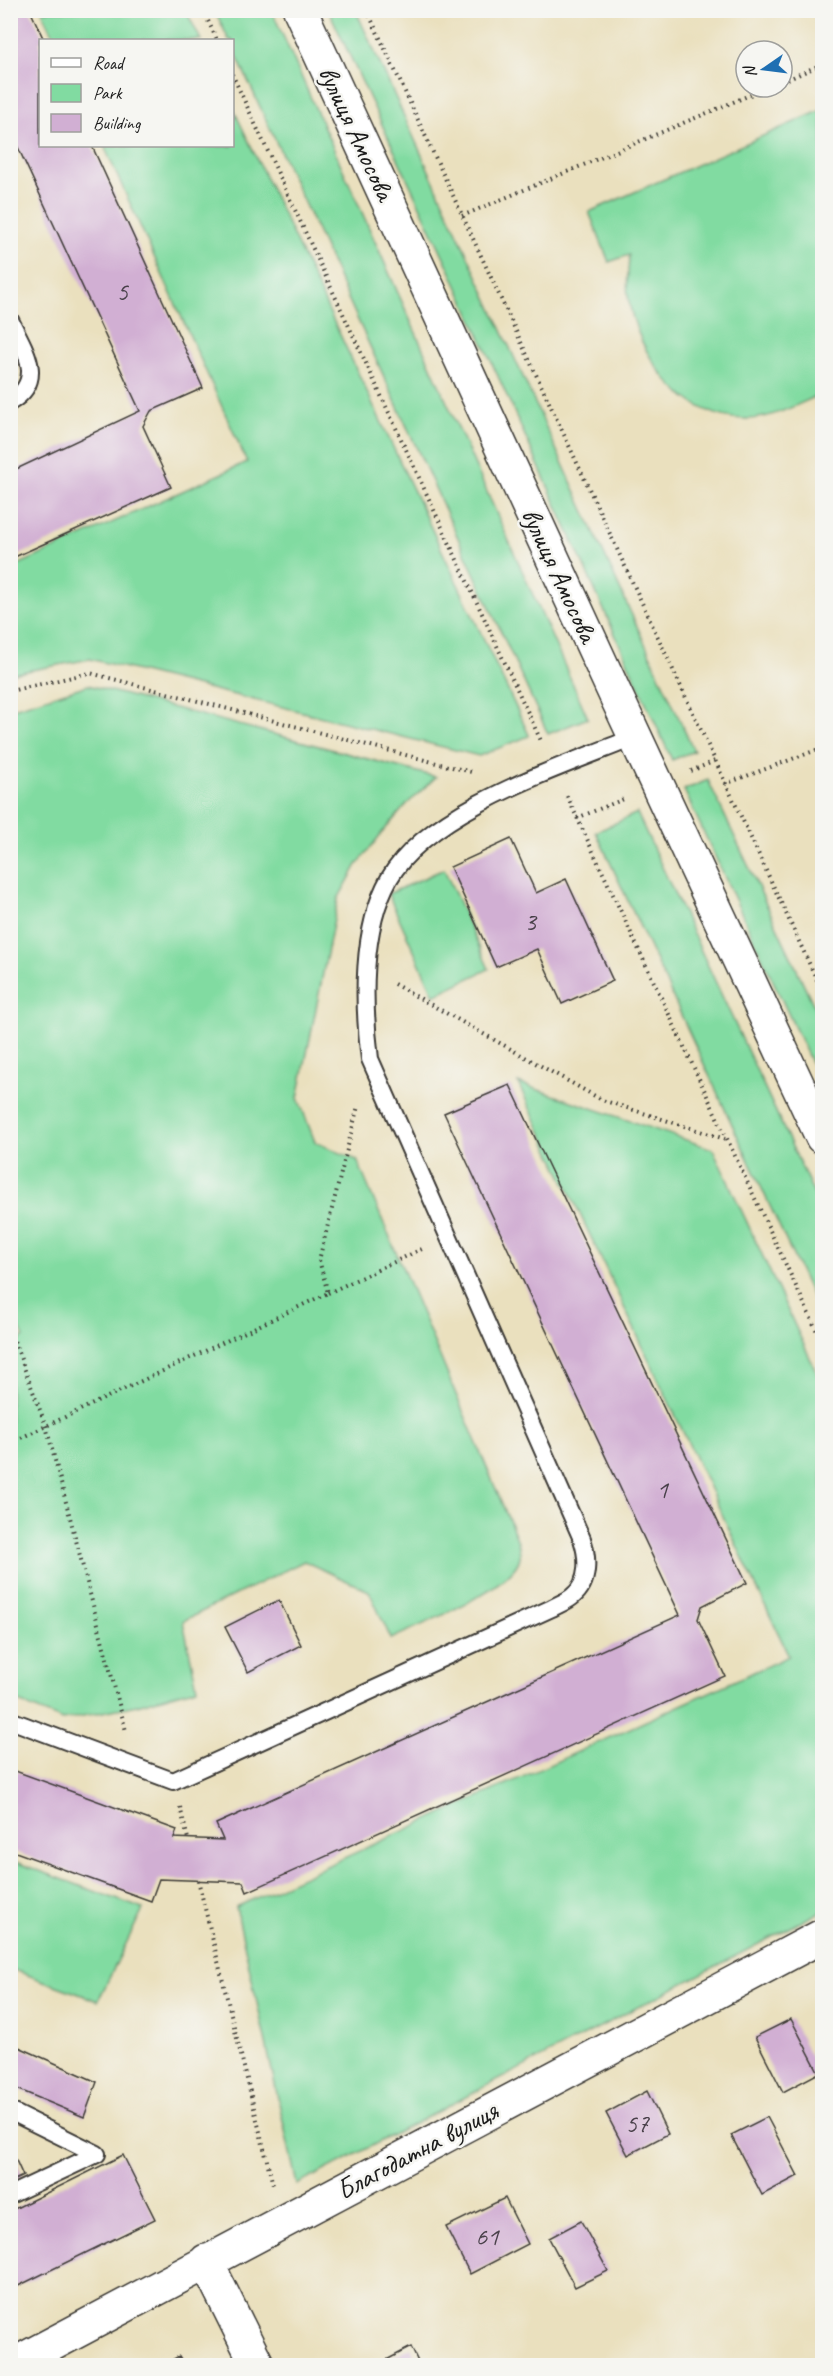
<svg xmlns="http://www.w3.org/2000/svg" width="833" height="2376" viewBox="0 0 833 2376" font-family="Caveat,sans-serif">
<rect width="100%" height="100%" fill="#f6f6f2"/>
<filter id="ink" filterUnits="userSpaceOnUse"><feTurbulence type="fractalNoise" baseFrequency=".0167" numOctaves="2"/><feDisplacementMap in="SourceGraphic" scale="12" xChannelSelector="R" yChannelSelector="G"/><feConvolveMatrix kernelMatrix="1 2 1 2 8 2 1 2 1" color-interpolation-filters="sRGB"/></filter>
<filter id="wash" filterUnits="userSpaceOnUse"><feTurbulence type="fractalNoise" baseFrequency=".008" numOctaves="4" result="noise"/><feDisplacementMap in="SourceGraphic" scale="24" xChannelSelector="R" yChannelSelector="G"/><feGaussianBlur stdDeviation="1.35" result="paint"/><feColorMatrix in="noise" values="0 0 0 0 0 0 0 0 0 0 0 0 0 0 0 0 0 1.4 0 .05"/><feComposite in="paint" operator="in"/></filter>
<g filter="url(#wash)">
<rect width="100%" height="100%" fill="#eae0be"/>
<!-- green -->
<path fill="#81dba1" stroke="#4e7c5e" stroke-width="1.5" d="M42,11h144l15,29h-145z
M215,11h57l316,707 -40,16 -315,-686 -1,-8h-3z
M329,11h27l338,740 -22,9 -224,-494z
M233,108l296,627v1l-50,20 -389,-97 -79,15v-106l236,-106 -143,-316h128z
M822,110v284c-22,9 -48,24 -73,25 -66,2 -112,-64 -121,-123 -2,-14 1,-28 1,-41l-20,7 -20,-50z
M88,685l348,92 -29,27 -26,30 -24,31 -19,34 -40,199 17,44 42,18 160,379c1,6 4,12 3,18 -6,31 -101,68 -129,82l-22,-48 -65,-30 -121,60 14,67 -60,17 -74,15 -52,-21 -1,-356 14,-6 -14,-28v-600z
M708,780l114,243v63l-138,-296z
M637,813l185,398v107l-226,-486z
M444,869l45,100 -55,26 -46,-101z
M518,1083l195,66 109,235v527l-525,274 -61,-278 553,-251z
M10,1860l133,49 -45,92 -87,-32z"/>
<g id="blocks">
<!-- building -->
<path fill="#d1afd3" d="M10,10h20l14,30h-4v106h52l111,242 -52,23 -8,15 28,61 -161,72v-87l130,-61 -130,-281z
M511,839l25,54 30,-14 47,102 -51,23 -25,-55 -41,18 -46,-100z
M510,1085l237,498 -45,23 -4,13 27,57 -478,216 -4,-10 -84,-3 -8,22 -141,-51v-81l167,61 -3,8 49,2 -7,-16 464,-209 -236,-502z
M279,1600l22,45 -53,27 -23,-45z
M791,2019l28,54 -36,19 -28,-55z
M10,2043l87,39 -13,35 -74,-31z
M647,2091l21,43 -40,21 -22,-42z
M767,2117l31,59 -36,19 -31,-60z
M10,2147l13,29 -13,6z
M123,2155l32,64 -145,71v-79z
M505,2198l23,46 -58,30 -24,-47z
M581,2221l27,50 -33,16 -26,-49z
M411,2347l9,19h-45z
M179,2356l6,10h-24z"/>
</g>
</g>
<g filter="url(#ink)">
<use href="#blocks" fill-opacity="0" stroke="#3b3934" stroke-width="1.5"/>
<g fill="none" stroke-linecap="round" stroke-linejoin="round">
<!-- lane casing -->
<g stroke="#3b3934" stroke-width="20">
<path id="lane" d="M10,320c14,29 37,60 0,82
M10,1720l163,61 379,-173c7,-4 16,-7 21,-12 17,-14 15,-39 9,-57l-212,-480c-7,-55 -9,-130 19,-180 40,-70 173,-112 246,-142
M10,2111l87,43 -87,41"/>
</g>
<!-- street casing -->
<g stroke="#3b3934" stroke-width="36">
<path id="street" d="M206,2261l52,105
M11,2366l811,-430"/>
</g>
<!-- secondary casing -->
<g stroke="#3b3934" stroke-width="36">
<path id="secondary" d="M300,10l316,686 206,441"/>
</g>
<!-- path -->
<path stroke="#3b3934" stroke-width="4" stroke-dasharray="1.5 4.5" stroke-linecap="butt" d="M203,10l14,30
M367,10l455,981
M232,74l310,669
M782,82l40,-18
M462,216l307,-129
M10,691l80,-18 385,100
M691,771l24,-10
M725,784l97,-36
M567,796l255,546
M577,818l47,-19
M394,984l208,116 123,39
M328,1293l94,-44
M10,1330l36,96 80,305
M10,1443l318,-150 -9,-33 39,-154
M180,1807l8,32
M198,1880l75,305"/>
<!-- lane -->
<use href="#lane" stroke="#fff" stroke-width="16"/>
<!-- street -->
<use href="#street" stroke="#fff" stroke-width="33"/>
<!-- secondary -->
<use href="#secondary" stroke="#fff" stroke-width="33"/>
</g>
</g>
<g text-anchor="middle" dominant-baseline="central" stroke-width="5" stroke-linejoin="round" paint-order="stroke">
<!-- number labels -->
<g font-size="26" fill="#49414a">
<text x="122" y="291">5</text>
<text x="530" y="921">3</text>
<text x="662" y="1489">1</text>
<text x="637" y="2123">57</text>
<text x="487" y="2236">61</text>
</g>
<!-- street labels -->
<g font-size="28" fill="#1c1c1c" stroke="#f6f6f2">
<text transform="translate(357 133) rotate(65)">вулиця Амосова</text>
<text transform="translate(560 575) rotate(65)">вулиця Амосова</text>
<text transform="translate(417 2150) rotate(-28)">Благодатна вулиця</text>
</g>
</g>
<!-- margin -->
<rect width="833" height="2376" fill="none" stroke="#f6f6f2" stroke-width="36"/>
<!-- legend -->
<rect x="39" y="39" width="195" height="108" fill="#f6f6f2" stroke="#9f9f9c" stroke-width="1.5"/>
<rect x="51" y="58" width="30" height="9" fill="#ffffff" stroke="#9f9f9c" stroke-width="1.5"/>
<text x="93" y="69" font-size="18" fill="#1c1c1c">Road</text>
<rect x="51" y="84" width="30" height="18" fill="#81dba1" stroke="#9f9f9c" stroke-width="1.5"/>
<text x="93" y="99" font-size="18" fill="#1c1c1c">Park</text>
<rect x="51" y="114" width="30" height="18" fill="#d1afd3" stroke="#9f9f9c" stroke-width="1.5"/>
<text x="93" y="129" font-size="18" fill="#1c1c1c">Building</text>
<!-- north arrow -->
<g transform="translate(764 69) rotate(256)"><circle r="28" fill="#f6f6f2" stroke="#9f9f9c" stroke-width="1.5"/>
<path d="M0-4.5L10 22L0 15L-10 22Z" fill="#1f6fb2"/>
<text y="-9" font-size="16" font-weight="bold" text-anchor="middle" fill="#1c1c1c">N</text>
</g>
</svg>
